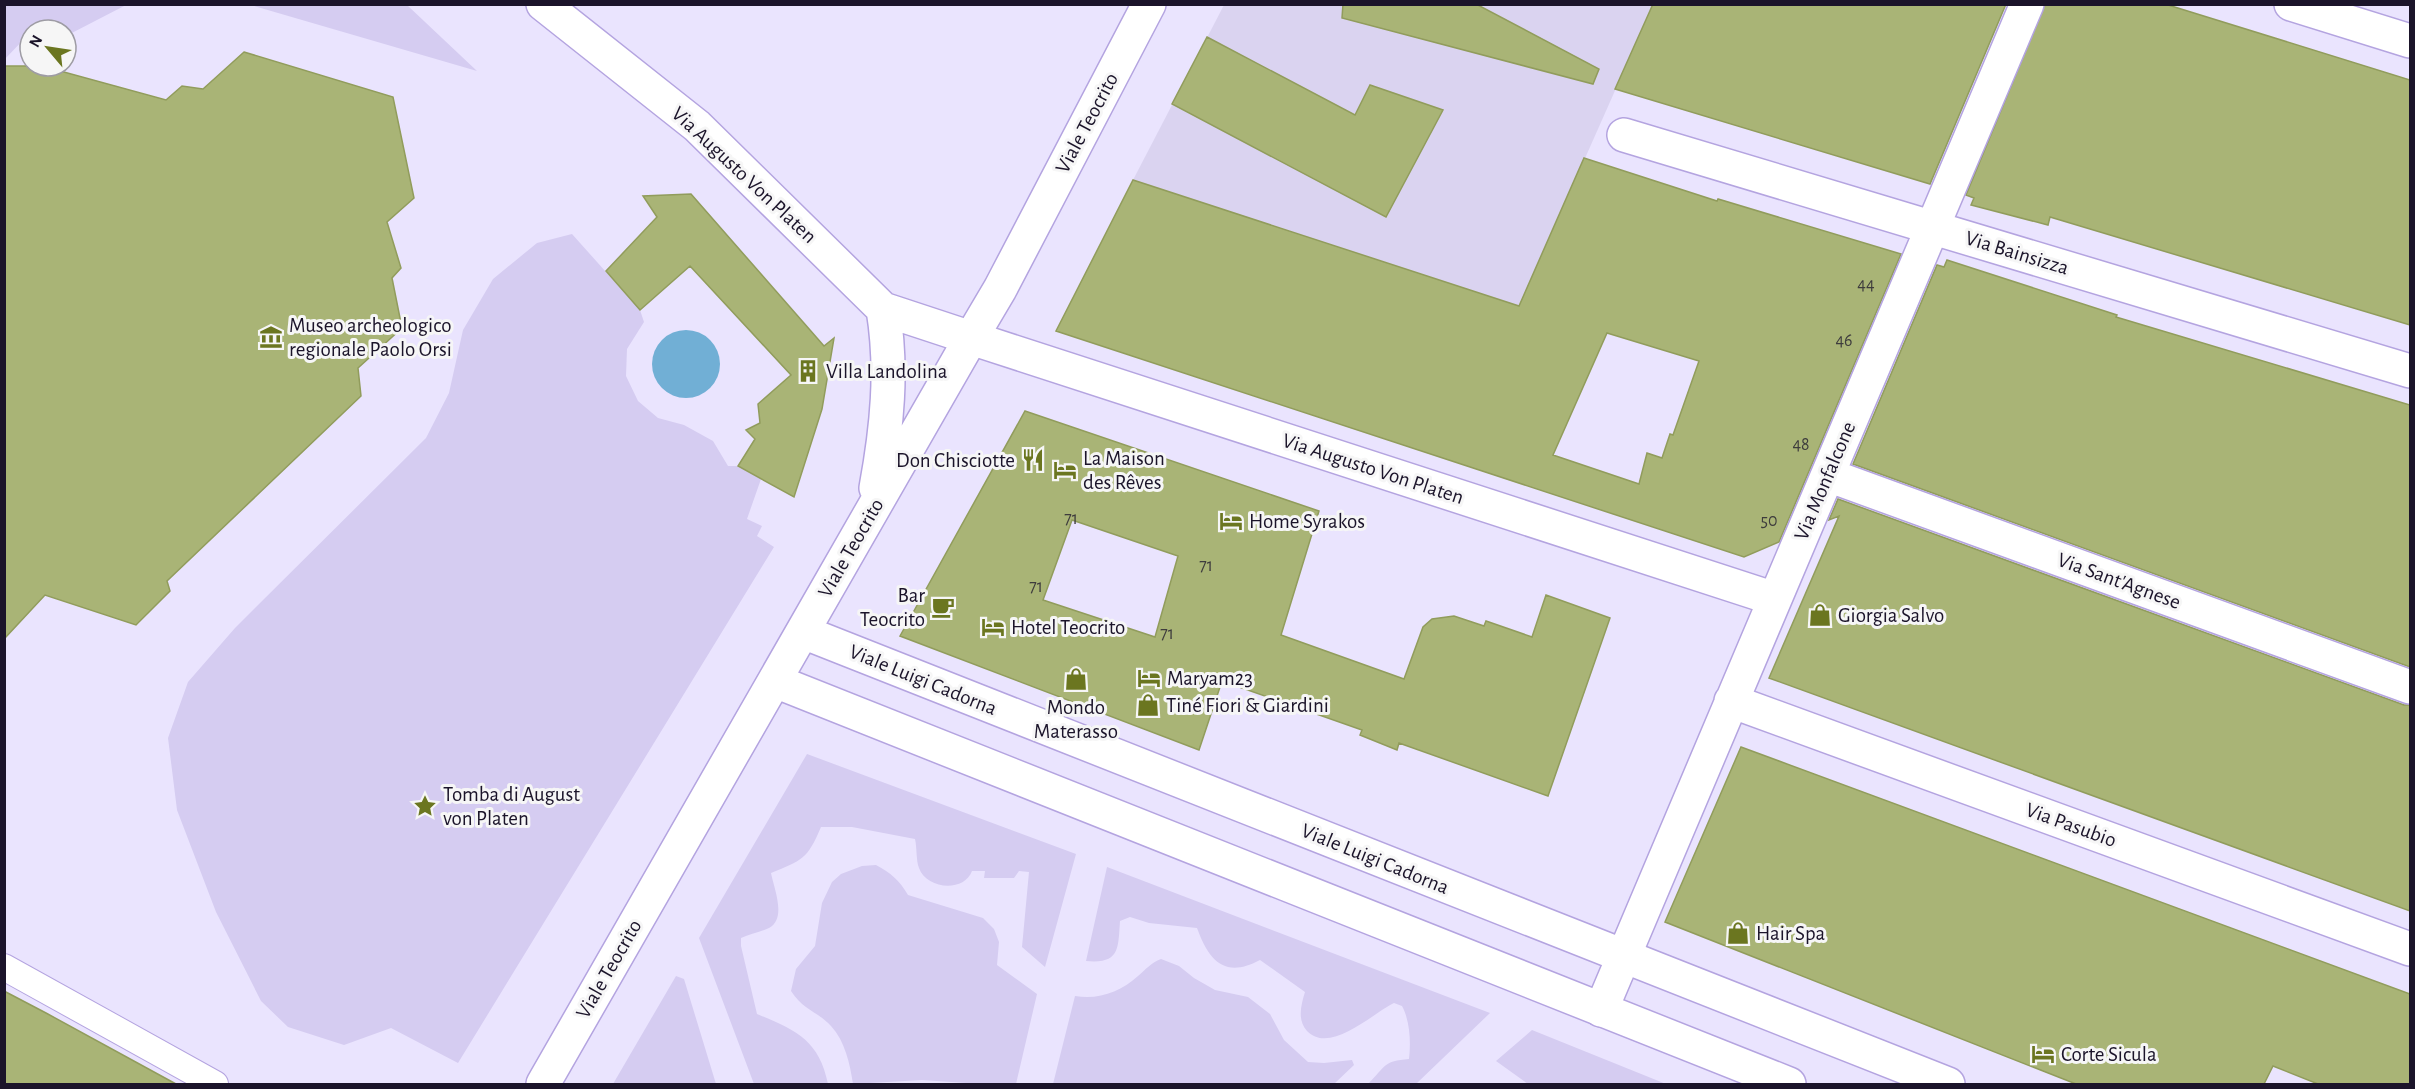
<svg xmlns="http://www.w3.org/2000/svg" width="2415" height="1089" viewBox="0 0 2415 1089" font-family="'Alegreya Sans',sans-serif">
<rect width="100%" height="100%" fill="#eae4fe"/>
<!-- built -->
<path fill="#dad3f0" d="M1224,5h429l-134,302 -386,-127z"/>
<!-- green -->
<path fill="#d5ccf1" d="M5,4h121v1l-60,31v-6h-36v10l-5,-2 -20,21z
M251,5h156l70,66z
M572,234l68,76 4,12 -17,27 -1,27 12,25 20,17 26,7 29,16 15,25h10l23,13 -14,40 15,7 -5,10 17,11 -316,516 -67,-35 -47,17 -56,-18 -27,-26 -45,-89 -39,-102 -9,-72 20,-56 47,-54 191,-190 23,-45 14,-63 30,-51 44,-36z
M807,754l269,100 -31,113 -23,-20 7,-75 -10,-1 -5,7h-30l1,-7h-13c-8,22 -46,18 -53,-3 -3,-7 -2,-21 -4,-29l-63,-12h-31c-14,33 -19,33 -50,46 3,16 16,45 -2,55 -9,4 -19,6 -28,10v8l16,68c39,16 62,26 71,70h-74l-55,-146z
M876,865c15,8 23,15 32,30l75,23 11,11 5,13 -2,23 40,29 -21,90h-35l-59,-4 -69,4c-3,-20 -8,-43 -22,-58 -14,-15 -28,-16 -40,-35l5,-22 19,-23 7,-43 10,-21 9,-8 21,-8z
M1107,867l383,146 -74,71h-48c18,-18 15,-23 41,-25 2,-17 1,-38 -7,-53l-8,-3c-21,10 -64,52 -87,28 -10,-11 -6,-26 -2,-39l-45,-32c-35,19 -51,1 -63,-32l-48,-5 -19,-6 -10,4c-2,28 0,43 -34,40z
M1161,959l18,7 15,12 21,12 33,7 22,17 14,26 24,22 16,1 28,-3 2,5 -20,19h-281l22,-88c24,4 45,-4 63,-20 8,-7 13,-13 23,-17z
M676,976l8,3 32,105h-103z
M1532,1030l134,54h-138l-32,-23z"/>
<!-- water -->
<path fill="#71afd5" d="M652 364a34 34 0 1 1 68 0a34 34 0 1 1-68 0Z"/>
<!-- building -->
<path fill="#a9b476" stroke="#919c5c" stroke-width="1.5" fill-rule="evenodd" d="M1343,4h133l123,65 -6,15 -251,-66z
M1653,4h353l-76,180 -315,-95z
M2045,4h120l245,76v245l-360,-108 -2,8 -77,-20 3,-7 -8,-3z
M1207,37l148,78 15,-30 73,25 -57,107 -214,-113z
M244,52l149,45 21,101 -27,24 14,46 -9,10 10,50 -44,40 3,28 -194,185 3,10 -34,34 -91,-30 -41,44v-573h38l124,34 16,-14 21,3z
M1584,158l133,43 1,-2 183,55 -122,288 -35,15 -688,-226 77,-151 386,126zM1607,333l92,28 -26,74 -3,-1 -8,24 -15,-5 -8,31 -86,-29z
M691,194l133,152 10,-8 -12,71 -28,88 -56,-31 17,-27 -9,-9 14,-7 -2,-19 33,-29 -101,-109 -50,44 -34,-39 51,-54 -14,-21z
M1947,260l170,55 -1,2 294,88v262l-557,-203 84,-199 7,2z
M1025,411l294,100 -38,124 123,44 19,-52 9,-8 22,-3 30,10 2,-5 46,16 14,-42 64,23 -62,178 -149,-53 -2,7 -37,-15 2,-5 -140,-49 -23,69 -299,-114zM1072,520l106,36 -23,81 -112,-37z
M1838,499l566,206h6v206l-641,-233 70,-162 -10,4z
M1741,747l669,247v90h-92l-45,-18 -9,18h-188l-411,-162z
M4,991l42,22 130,71h-172z"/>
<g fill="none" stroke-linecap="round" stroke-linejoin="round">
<!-- service casing -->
<g stroke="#b4a4e0" stroke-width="28">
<path id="service" d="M4,967l211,117"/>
</g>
<!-- minor casing -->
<g stroke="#b4a4e0" stroke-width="36">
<path id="minor" d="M2291,4l119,37
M1624,135l786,236
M971,338l804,261
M1828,475l582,212
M1731,701l679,248
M1601,1010l426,-1006"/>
</g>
<!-- tertiary casing -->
<g stroke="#b4a4e0" stroke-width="36">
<path id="tertiary" d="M971,338l29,-49 149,-285"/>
</g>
<!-- secondary casing -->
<g stroke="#b4a4e0" stroke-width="36">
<path id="secondary" d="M543,4l154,122 186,183 88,29 -428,746
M876,488c11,-60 17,-118 7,-179
M803,632l1145,452
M775,681l1014,403"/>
</g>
<!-- service -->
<use href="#service" stroke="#fff" stroke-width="26"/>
<!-- minor -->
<use href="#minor" stroke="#fff" stroke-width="33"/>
<!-- tertiary -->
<use href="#tertiary" stroke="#fff" stroke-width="33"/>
<!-- secondary -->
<use href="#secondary" stroke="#fff" stroke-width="33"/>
</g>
<!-- icons -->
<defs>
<g id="museum-bare" transform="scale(1.8)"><path d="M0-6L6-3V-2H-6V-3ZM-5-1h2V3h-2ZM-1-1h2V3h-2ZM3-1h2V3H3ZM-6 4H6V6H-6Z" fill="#6b7620" stroke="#f6f6f6" stroke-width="2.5" paint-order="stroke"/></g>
<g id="building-bare" transform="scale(1.8)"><path d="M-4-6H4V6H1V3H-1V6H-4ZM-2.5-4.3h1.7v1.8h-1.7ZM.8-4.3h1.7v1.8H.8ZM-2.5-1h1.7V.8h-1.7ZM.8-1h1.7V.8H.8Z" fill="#6b7620" stroke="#f6f6f6" stroke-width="2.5" paint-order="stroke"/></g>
<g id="restaurant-bare" transform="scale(1.8)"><path d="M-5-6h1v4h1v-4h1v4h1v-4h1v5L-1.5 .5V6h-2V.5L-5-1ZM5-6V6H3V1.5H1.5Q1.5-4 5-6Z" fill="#6b7620" stroke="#f6f6f6" stroke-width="2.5" paint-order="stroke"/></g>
<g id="hotel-bare" transform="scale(1.8)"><path d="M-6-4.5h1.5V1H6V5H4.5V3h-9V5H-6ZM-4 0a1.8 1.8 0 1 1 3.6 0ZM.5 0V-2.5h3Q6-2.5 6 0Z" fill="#6b7620" stroke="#f6f6f6" stroke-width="2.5" paint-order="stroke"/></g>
<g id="cafe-bare" transform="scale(1.8)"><path d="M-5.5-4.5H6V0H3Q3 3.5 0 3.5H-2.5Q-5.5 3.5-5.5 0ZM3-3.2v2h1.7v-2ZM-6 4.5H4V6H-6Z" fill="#6b7620" stroke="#f6f6f6" stroke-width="2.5" paint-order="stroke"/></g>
<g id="shop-bare" transform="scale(1.8)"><path d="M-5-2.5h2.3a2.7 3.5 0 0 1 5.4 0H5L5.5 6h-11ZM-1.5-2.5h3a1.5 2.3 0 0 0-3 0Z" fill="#6b7620" stroke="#f6f6f6" stroke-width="2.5" paint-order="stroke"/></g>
<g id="sight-bare" transform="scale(1.8)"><path d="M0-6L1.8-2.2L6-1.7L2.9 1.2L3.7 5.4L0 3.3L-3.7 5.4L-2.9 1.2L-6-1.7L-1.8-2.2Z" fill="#6b7620" stroke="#f6f6f6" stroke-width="2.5" paint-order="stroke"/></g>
</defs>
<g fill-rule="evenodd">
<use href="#museum-bare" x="271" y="337"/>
<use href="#building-bare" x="808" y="371"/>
<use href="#restaurant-bare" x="1033" y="460"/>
<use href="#hotel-bare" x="1065" y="470"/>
<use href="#hotel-bare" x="1231" y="521"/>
<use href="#cafe-bare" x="943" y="607"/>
<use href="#shop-bare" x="1820" y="615"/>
<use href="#hotel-bare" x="993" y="627"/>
<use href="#hotel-bare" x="1149" y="678"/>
<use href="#shop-bare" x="1076" y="679"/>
<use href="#shop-bare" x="1148" y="705"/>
<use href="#sight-bare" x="425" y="806"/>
<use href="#shop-bare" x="1738" y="933"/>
<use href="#hotel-bare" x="2043" y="1054"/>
</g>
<g text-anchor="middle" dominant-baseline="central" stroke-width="6" stroke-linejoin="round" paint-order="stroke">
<!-- number labels -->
<g font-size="18" fill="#3e3c3d">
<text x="1866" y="285">44</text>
<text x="1844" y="341">46</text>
<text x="1801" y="445">48</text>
<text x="1071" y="519">71</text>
<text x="1769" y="521">50</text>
<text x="1206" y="566">71</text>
<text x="1036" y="587">71</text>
<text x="1167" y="634">71</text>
</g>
<!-- street labels -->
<g font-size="21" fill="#1b142a" stroke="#f6f6f6">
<text transform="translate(1087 123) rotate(-62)">Viale Teocrito</text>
<text transform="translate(744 175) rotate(43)">Via Augusto Von Platen</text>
<text transform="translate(2017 253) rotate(17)">Via Bainsizza</text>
<text transform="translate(1373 469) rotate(18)">Via Augusto Von Platen</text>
<text transform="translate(1825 481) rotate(-67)">Via Monfalcone</text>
<text transform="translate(851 548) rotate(-60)">Viale Teocrito</text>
<text transform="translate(2119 581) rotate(20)">Via Sant'Agnese</text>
<text transform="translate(923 680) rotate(22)">Viale Luigi Cadorna</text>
<text transform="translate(2071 825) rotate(20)">Via Pasubio</text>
<text transform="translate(1375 859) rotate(22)">Viale Luigi Cadorna</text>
<text transform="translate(609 969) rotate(-60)">Viale Teocrito</text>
</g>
<!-- poi labels -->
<g font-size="21" fill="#1b142a" stroke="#f6f6f6" text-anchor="start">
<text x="289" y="325">Museo archeologico<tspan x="289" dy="24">regionale Paolo Orsi</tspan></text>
<text x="826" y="371">Villa Landolina</text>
<text x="1083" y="458">La Maison<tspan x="1083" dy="24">des Rêves</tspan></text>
<text x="1015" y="460" text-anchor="end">Don Chisciotte</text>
<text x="1249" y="521">Home Syrakos</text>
<text x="925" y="595" text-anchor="end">Bar<tspan x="925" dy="24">Teocrito</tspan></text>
<text x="1838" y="615">Giorgia Salvo</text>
<text x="1011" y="627">Hotel Teocrito</text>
<text x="1167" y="678">Maryam23</text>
<text x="1166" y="705">Tiné Fiori &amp; Giardini</text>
<text x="1076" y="707" text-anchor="middle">Mondo<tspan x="1076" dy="24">Materasso</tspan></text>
<text x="443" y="794">Tomba di August<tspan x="443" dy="24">von Platen</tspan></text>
<text x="1756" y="933">Hair Spa</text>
<text x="2061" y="1054">Corte Sicula</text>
</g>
</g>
<!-- border -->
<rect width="2415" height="1089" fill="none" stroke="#1b142a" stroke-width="12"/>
<!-- north arrow -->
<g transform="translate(48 48) rotate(299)"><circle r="28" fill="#f6f6f6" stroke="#9e9ca4" stroke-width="1.5"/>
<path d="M0-4.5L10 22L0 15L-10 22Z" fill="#6b7620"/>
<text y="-9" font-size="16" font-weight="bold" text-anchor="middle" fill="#1b142a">N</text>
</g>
</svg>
